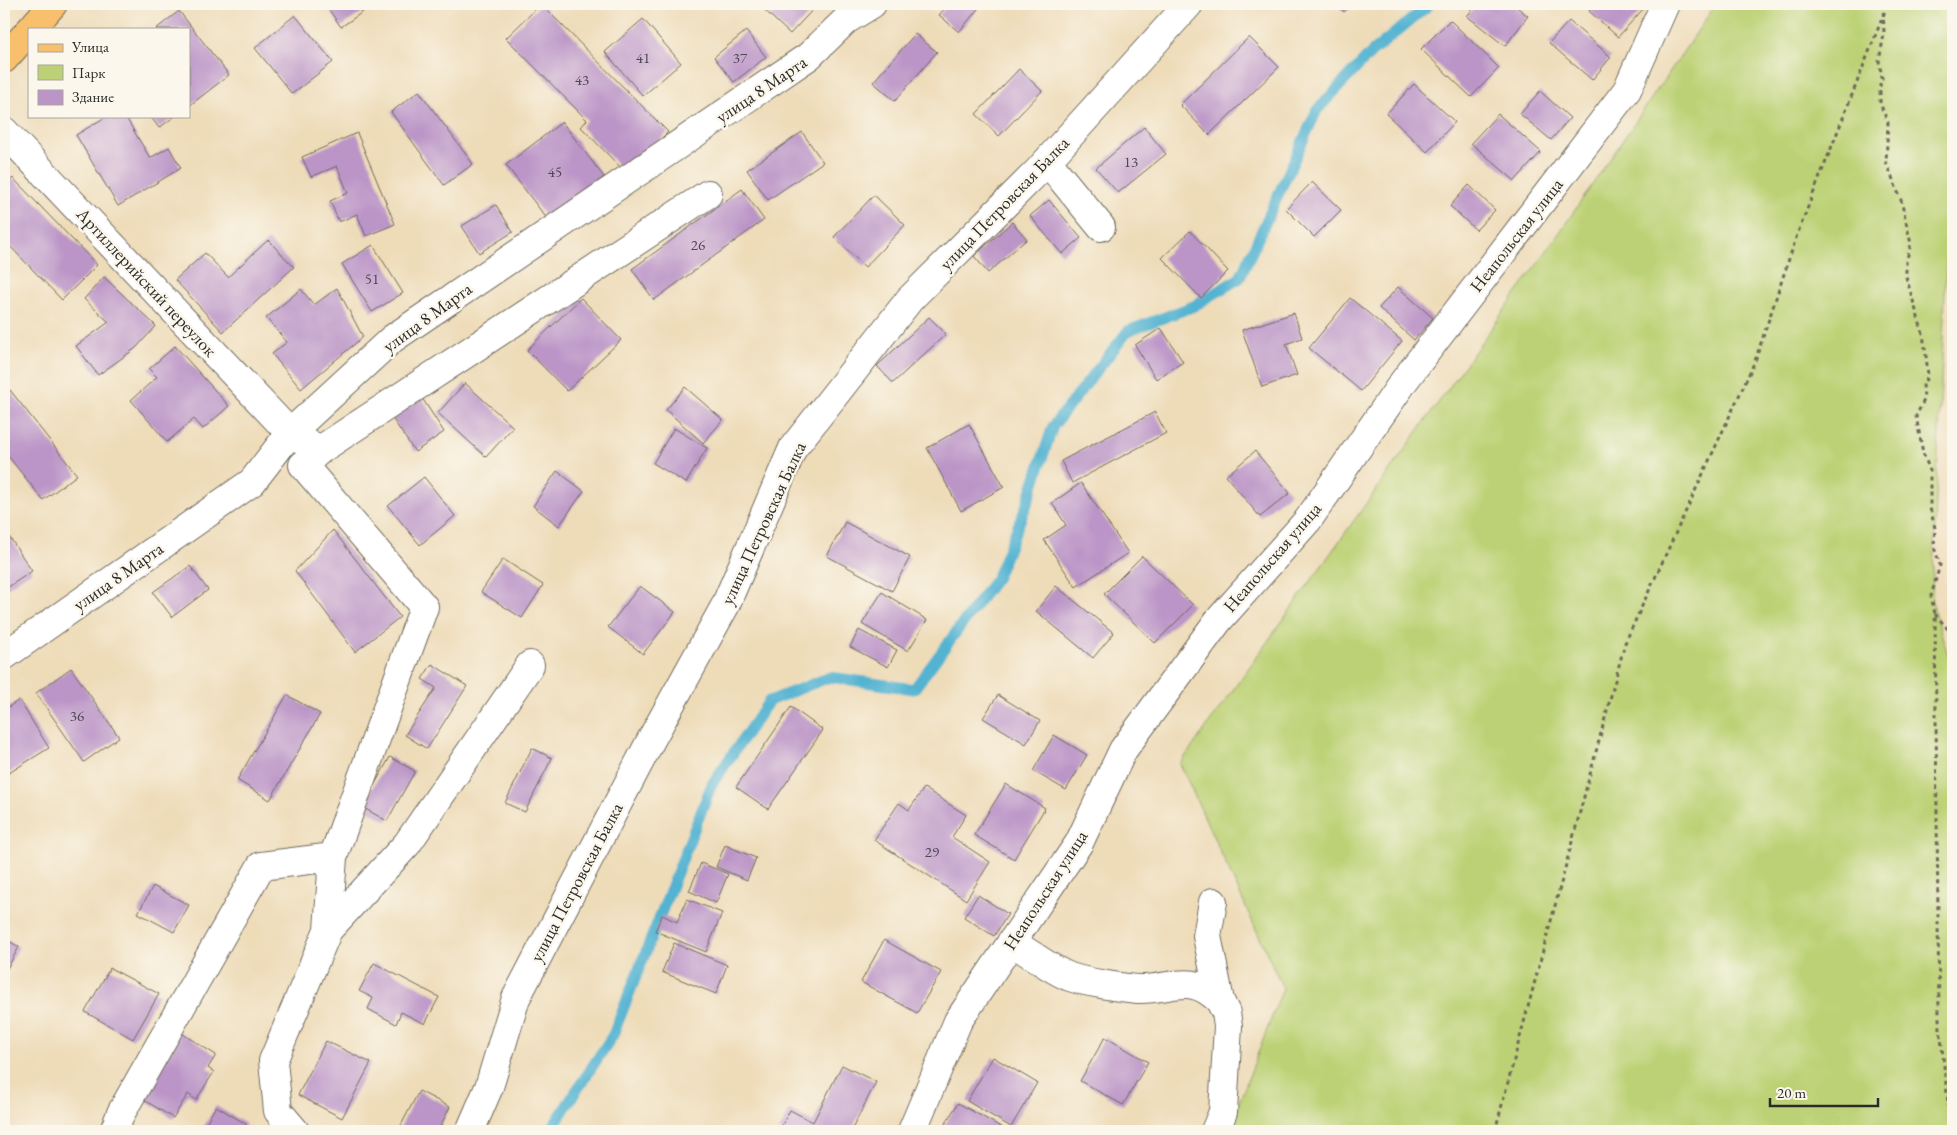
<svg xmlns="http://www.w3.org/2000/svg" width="1957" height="1135" viewBox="0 0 1957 1135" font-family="'EB Garamond',serif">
<rect width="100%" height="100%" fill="#fbf7ec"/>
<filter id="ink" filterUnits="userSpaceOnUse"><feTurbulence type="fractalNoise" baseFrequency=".02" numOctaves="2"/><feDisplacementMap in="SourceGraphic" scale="10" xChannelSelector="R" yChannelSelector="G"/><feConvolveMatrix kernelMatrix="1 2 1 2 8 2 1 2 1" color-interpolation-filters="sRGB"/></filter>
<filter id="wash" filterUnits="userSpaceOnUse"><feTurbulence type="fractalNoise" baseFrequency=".0096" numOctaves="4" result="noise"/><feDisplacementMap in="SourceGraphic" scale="20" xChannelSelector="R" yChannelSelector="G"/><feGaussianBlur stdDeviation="1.12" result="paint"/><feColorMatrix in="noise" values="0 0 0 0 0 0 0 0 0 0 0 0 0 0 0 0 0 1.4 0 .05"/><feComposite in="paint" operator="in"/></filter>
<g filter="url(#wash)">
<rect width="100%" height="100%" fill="#eedcb9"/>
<!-- green -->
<path fill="#bcd175" stroke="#747e50" d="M1716,4h237v101l-21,491 3,18 18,56v461h-725l55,-143 -103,-224 371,-519z"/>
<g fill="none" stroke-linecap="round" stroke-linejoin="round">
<!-- stream -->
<path stroke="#52b3d1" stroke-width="11" d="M550,1131l63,-96 99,-251 57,-83 61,-24 84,12 83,-112 30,-73 26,-78 75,-95 66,-25 46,-28 77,-168 55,-58 58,-48"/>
</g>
<g id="blocks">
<!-- building -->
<path fill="#bb95c7" d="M325,4h49l-33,23z
M541,4l127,128 -42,41 -45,-46 6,-7 -81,-82z
M758,4h60l-28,30z
M949,4h33l-23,28 -20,-17z
M1336,4h17l-9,8z
M1477,4h36l15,12 -23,30 -38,-30z
M1595,4h43l5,5 -25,28 -29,-26z
M179,11l50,64 -40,31v-77h-33z
M295,15l38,47 -41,32 -37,-46z
M643,19l38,44 -38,33 -38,-44z
M1450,20l49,48 -28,29 -50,-48z
M1569,21l42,36 -19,23 -43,-37z
M746,31l20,26 -32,25 -20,-25z
M915,34l22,18 -42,49 -22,-19z
M1249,37l30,30 -70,68 -29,-30z
M1019,69l23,22 -43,45 -23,-22z
M1414,84l41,38 -28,30 -41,-38z
M419,91l54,73 -29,21 -53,-73z
M1540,91l30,27 -19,22 -31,-26z
M1498,114l43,38 -26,29 -44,-38z
M107,116h18l25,42 19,-11 12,21 -63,38 -42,-71z
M150,116h25l-16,12z
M562,122l42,55 -56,43 -42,-55z
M1144,127l22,27 -48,39 -22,-25z
M802,132l21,30 -55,38 -21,-30z
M357,133l38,91 -29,12 -9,-22 -18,8 -9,-21 18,-8 -11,-27 -26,11 -9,-20z
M13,178l84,87 -35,35 -58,-60v-53z
M1312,182l29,28 -27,27 -28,-28z
M1469,185l26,25 -19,20 -26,-24z
M742,189l22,31 -110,80 -22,-31z
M874,195l31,30 -40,42 -31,-30z
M1049,200l32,38 -19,16 -32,-38z
M496,205l17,27 -34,21 -17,-27z
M1012,222l15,17 -39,34 -14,-17z
M1190,231l38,40 -27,27 -39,-40z
M268,240l26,27 -71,65 -48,-52 30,-27 23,24z
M373,245l30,48 -31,19 -30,-48z
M104,277l52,49 -20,22 -38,27 -22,-29 33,-24 -25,-23z
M1398,287l35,31 -19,22 -35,-32z
M337,288l26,49 -62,52 -29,-35 15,-12 -21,-24 35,-29 13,16z
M581,298l40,42 -54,51 -40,-41z
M1350,298l52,43 -41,50 -52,-43z
M1294,313l8,25 -16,6 11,31 -35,12 -20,-57z
M929,317l17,17 -53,49 -16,-17z
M1161,328l22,34 -27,17 -21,-34z
M175,346l54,60 -26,23 -9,-10 -27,23 -36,-42 26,-23 -8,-8z
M465,383l48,44 -27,30 -48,-44z
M685,387l38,33 -20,23 -37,-33z
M10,390l67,85 -34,25 -39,-49v-56z
M422,398l22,34 -29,20 -23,-34z
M1155,412l11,21 -94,50 -11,-22z
M969,424l35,63 -43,24 -34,-63z
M674,428l33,20 -21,35 -33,-20z
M1255,451l35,42 -30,24 -34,-41z
M557,471l27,20 -25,35 -26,-20z
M424,477l31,39 -35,29 -32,-39z
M1081,483l47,70 -52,34 -32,-47 22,-15 -14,-22z
M845,522l65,35 -18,34 -65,-35z
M4,529l28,42 -28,19z
M333,530l67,87 -45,35 -60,-81z
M1142,556l51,49 -38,38 -51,-49z
M503,559l40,26 -21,33 -41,-26z
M190,566l18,24 -36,27 -19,-25z
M640,586l35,26 -32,42 -35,-27z
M1056,586l58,47 -21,25 -57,-47z
M882,592l45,28 -19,31 -46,-27z
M859,630l38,20 -9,17 -38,-20z
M432,664l35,22 -40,63 -22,-14 31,-47 -14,-9z
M71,668l48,69 -35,25 -48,-69z
M287,695l33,19 -50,86 -33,-20z
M998,695l42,26 -14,23 -43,-26z
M19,700l30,48 -45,28v-66z
M791,707l32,23 -55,79 -32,-22z
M1054,735l33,20 -21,35 -33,-19z
M532,748l20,10 -27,54 -20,-9z
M390,757l25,14 -28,50 -25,-14z
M1006,784l39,24 -31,51 -40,-24z
M924,788l42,27 -14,22 38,25 -24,38 -92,-60 25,-37 10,7z
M725,845l31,13 -9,22 -31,-13z
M701,863l27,11 -12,29 -27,-12z
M153,886l36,19 -15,27 -36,-19z
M978,895l30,19 -14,22 -30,-19z
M687,899l35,14 -16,39 -51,-21 7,-16 15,7z
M4,938l15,9 -15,27z
M884,940l57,32 -24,41 -56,-31z
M674,943l53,22 -11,29 -54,-22z
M374,963l65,34 -14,27 -24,-12 -5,12 -28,-15 5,-11 -14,-7z
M110,968l49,26 -26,45 -48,-27z
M178,1031l38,24 -8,13 6,4 -18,28 -8,-6 -15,24 -35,-22z
M1105,1037l43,25 -25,43 -43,-24z
M326,1041l45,22 -29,55 -44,-23z
M993,1057l44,26 -26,44 -44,-26z
M842,1065l34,17 -25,49h-72l11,-21 23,12z
M419,1091l31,16 -12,24h-40z
M958,1103l50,28h-67z
M216,1106l30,18 -4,7h-41z"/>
</g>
</g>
<g filter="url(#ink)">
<use href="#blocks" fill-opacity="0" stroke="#6f695d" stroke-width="1"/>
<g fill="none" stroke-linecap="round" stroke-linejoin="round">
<!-- minor casing -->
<g stroke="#6f695d" stroke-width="30">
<path id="minor" d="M4,131l286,302 30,17 -17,15 121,142 -91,250 -5,73 -55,131 5,50 17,20
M1047,161l54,66
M320,450l388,-256
M4,656l248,-174 38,-49 102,-94 417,-283 37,-36 26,-16
M1213,902l-6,34 13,65 6,12 2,13 -5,86 -8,19
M328,930l79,-86 123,-179
M1011,942c18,10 40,28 59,35 14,5 53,11 68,12 34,1 53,-18 82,12
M114,1131l7,-18 140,-247 72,-9
M470,1131l19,-44 27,-89 136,-260 73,-132 68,-158 117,-149 128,-128 151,-167
M912,1131l46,-110 121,-178 44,-93 95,-129 90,-101 96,-139 223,-291 38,-86"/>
</g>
<!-- major casing -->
<g stroke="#6f695d" stroke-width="30">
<path id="major" d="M31,29l22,-25
M4,59l25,-28"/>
</g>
<!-- path -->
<path stroke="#6f695d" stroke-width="3" stroke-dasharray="4 4" stroke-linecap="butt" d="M1883,4l1,30 -5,27 3,17 -2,7v18l8,20 -2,39 15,38 10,44 -5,18v15l17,57 3,21 2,21 -5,8 1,16 -8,16 7,37 7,18v37l5,20 -1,19 6,18 -9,31 4,18 4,405 12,112
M1935,614l12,14 6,17
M1495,1131l130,-488 130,-282 42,-126 88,-224"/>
<!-- minor -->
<use href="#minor" stroke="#fff" stroke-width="28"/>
<!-- major -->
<use href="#major" stroke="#f8bf6c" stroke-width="28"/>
</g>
</g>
<g text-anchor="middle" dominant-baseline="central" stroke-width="5" stroke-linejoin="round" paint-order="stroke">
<!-- number labels -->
<g font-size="15" fill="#4f4652">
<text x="643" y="57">41</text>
<text x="740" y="57">37</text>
<text x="582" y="79">43</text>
<text x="1131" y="161">13</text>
<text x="555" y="171">45</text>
<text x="698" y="244">26</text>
<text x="372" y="278">51</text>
<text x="77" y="715">36</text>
<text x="932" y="851">29</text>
</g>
<!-- street labels -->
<g font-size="18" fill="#2b2b2b" stroke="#fbf7ec">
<text transform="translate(761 89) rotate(-34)">улица 8 Марта</text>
<text transform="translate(1004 203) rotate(-46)">улица Петровская Балка</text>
<text transform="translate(1516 235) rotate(-52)">Неапольская улица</text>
<text transform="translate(147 282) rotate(47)">Артиллерийский переулок</text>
<text transform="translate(427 317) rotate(-36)">улица 8 Марта</text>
<text transform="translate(763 523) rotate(-65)">улица Петровская Балка</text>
<text transform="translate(1272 557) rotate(-49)">Неапольская улица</text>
<text transform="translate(118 576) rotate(-35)">улица 8 Марта</text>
<text transform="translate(576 882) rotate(-62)">улица Петровская Балка</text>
<text transform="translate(1045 890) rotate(-57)">Неапольская улица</text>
</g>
</g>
<!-- margin -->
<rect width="1957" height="1135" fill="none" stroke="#fbf7ec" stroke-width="20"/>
<!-- legend -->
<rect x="28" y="28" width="162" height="90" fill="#fbf7ec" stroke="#a8a59f"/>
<rect x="38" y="44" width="25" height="8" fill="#f8bf6c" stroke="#a8a59f"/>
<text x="72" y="52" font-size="15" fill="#2b2b2b">Улица</text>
<rect x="38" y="65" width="25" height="15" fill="#bcd175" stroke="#a8a59f"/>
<text x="72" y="78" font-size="15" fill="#2b2b2b">Парк</text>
<rect x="38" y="90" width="25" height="15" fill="#bb95c7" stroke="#a8a59f"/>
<text x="72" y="102" font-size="15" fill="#2b2b2b">Здание</text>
<!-- scale -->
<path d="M1770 1098v8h108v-8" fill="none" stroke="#2b2b2b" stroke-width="2.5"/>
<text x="1777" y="1098" font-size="15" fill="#2b2b2b" stroke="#fbf7ec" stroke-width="4" paint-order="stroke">20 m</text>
</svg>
